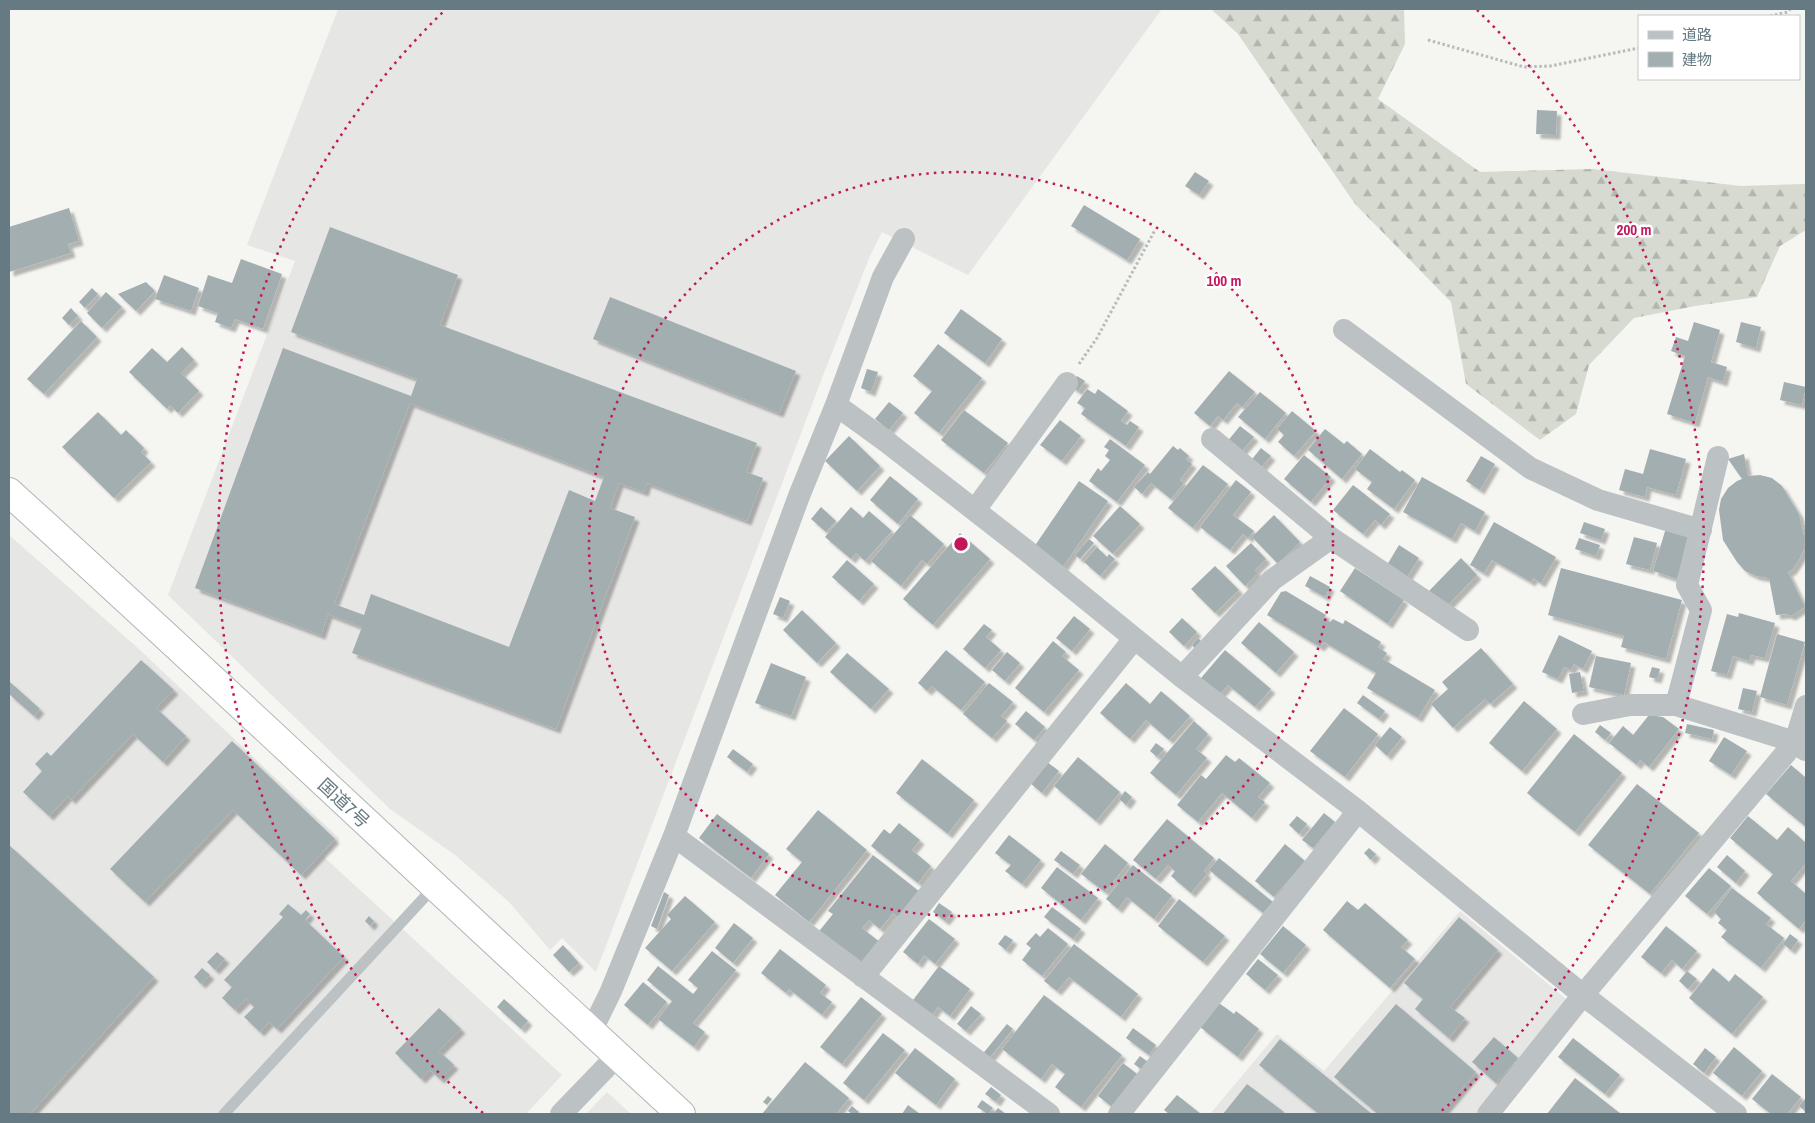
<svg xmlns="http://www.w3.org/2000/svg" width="1815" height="1123" viewBox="0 0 1815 1123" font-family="'Archivo Narrow','Noto Sans JP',sans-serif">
<defs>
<pattern id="forest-firs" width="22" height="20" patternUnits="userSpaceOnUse" patternTransform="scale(1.25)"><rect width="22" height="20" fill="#d6dad1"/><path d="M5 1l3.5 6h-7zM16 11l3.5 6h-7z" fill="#b1b6af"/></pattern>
<filter id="shadow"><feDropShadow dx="4.5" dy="4.5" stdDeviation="1" flood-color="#0004"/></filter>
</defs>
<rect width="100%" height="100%" fill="#f5f5f2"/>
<!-- built -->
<path fill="#e6e6e5" d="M338,9h824l-194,266 -86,-43 -12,24 -46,117 -228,599 -34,-34 -12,12 -41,-48 -54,-47 -65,-46 -222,-214 127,-334 -48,-16z
M9,535l130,114 201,190 -16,18 238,218 -36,39h-517z
M1460,911l111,92 -90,111h-271l67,-80 47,37z
M607,1092l24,22h-45z"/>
<!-- forest -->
<path fill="url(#forest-firs)" d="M1211,9h193l1,35 -27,55 102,73 112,-3 149,17 65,-2v46l-26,16 -23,51 -62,9 -61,12 -45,47 -13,49 -36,26 -74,-56 -15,-82 -96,-98 -117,-170z"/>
<!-- building -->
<path fill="#a3aeb1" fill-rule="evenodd" filter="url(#shadow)" d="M1537,110l20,1 -1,24 -20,-1z
M1195,172l14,9 -10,14 -14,-9z
M1084,205l56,34 -13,21 -56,-34z
M69,208l10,33 -11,3 3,9 -62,19v-45z
M330,227l128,48 -18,50 317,118 -11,29 17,6 -16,43 -100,-38 -3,9 -25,-9 -9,25 25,9 -79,212 -204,-76 10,-26 -34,-13 -7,21 -126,-47 88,-240 128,48 6,-17 -126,-47zM410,403l194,74 -9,24 -26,-11 -60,157 -138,-53 -7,21 -30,-11z
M241,259l41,15 -19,55 -28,-10 -4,9 -16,-6 3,-9 -20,-7 10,-31 24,8z
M164,275l35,13 -8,23 -36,-12z
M146,282l9,9 -19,20 -18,-17z
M92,288l6,6 -13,14 -6,-6z
M106,292l16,15 -20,21 -15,-15z
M610,297l186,74 -17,42 -186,-74z
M71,308l7,8 -9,9 -7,-7z
M961,309l41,30 -17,24 -41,-30z
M81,321l16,16 -53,57 -17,-15z
M1694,322l26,8 -9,32 16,5 -4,15 -15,-5 -13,46 -28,-9 18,-58 -14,-5 5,-14 12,4z
M1741,322l20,5 -5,21 -20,-6z
M938,344l44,34 -43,55 -25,-20 18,-22 -19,-15z
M182,347l12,13 -13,13 18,18 -21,22 -8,-8 -3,4 -38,-37 23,-24 15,14z
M867,369l11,3 -7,20 -10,-4z
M1229,371l26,21 -13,15 -5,-4 -14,17 -5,-4 -8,10 -16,-13z
M1077,376l8,5 -7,10 -8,-5z
M1784,382l22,5 -4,18 -22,-5z
M1087,389l8,5 3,-5 30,22 -7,10 6,4 3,-4 9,6 -13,19 -45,-32 4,-6 -8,-5z
M1260,392l26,21 -21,26 -27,-22z
M889,402l14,11 -14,17 -14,-11z
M964,410l44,33 -24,30 -43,-33z
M1292,411l24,20 -22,25 -16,-14 6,-7 -7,-6z
M98,412l23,23 5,-5 18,18 -3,4 10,10 -37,36 -52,-51z
M1060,420l21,16 -19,25 -22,-16z
M1240,426l14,11 -15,17 -13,-11z
M1325,429l19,15 3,-3 15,13 -20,25 -34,-29z
M849,436l31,30 -23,25 -32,-30z
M1110,439l35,26 -28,37 -28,-21 9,-13 3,3 9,-11 -5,-4 4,-6 -5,-3z
M1173,446l5,4 2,-2 9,8 -3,3 6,5 -12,16 4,3 -13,16 -20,-16 -9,11 -8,-7 14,-15 2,2z
M1261,448l10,8 -13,15 -9,-8z
M1370,449l30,23 2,-2 13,10 -21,29 -27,-20 5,-7 -17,-13z
M1650,449l36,10 -10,36 -29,-8 -2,10 -26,-7 6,-21 18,5z
M1744,454l4,22 12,-1 12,3 10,8 17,28 5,22v13l-4,9 -8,12 -4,2 17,35 -14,9 -5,-2 -10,1 -7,-37 -13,-2 -11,-5 -8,-9 -14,-22 -4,-30 2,-11 7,-11 9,-7 5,-2 -14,-20z
M1304,455l27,22 -20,25 -27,-23z
M1481,456l14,8 -15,26 -14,-9z
M1203,465l25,19 -35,44 -25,-20z
M890,476l28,23 -20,25 -28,-24z
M1422,477l63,35 -10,19 -14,-8 -9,16 -49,-27z
M1236,480l15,12 -18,23 21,16 -6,7 -5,-4 -13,16 -30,-23z
M1079,481l29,20 -45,66 -29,-20z
M1353,485l37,29 -9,11 -6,-5 -12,14 -30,-24z
M1120,506l20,18 -27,30 -20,-18z
M821,507l15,14 -10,11 -15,-13z
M851,507l12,11 6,-7 23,20 -27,30 -9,-8 -5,6 -26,-22z
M910,515l34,29 -17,20 -5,-4 -21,26 -30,-25z
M1274,515l26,27 -22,22 -26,-27z
M1494,522l62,35 -15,26 -8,-5 -2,4 -39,-22 -8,13 -14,-8z
M1584,522l21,7 -4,11 -21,-7z
M1666,528l25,8 -14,43 -24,-8z
M960,533l30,26 -57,66 -30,-26z
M1634,537l23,6 -7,27 -24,-6z
M1579,538l21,7 -4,11 -21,-7z
M1089,539l5,4 -14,16 -5,-4z
M1251,543l15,16 -11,11 3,3 -13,13 -19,-20z
M1399,545l20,13 -12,19 -20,-12z
M1097,547l10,10 2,-3 6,5 -15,17 -16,-14z
M1461,558l16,17 -31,32 -17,-16z
M847,560l27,24 -15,17 -27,-24z
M1215,566l24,24 -24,23 -24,-24z
M1355,568l49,32 -16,24 -48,-33z
M1561,568l121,32 -16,59 -45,-12 3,-11 -76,-21z
M1310,576l20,11 -5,10 -20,-11z
M1286,591l40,24 -2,3 6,4 3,-3 10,5 2,-4 36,22 -3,5 9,6 -4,6 52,31 -17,28 -51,-30 9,-15 -52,-31 -4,5 -53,-32 14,-23z
M780,597l10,4 -7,17 -10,-4z
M802,610l34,33 -19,20 -34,-33z
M1739,613l36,10 -10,35 -14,-3 -2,6 -16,-5 -6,19 -16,-4 16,-57 11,3z
M1074,616l16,13 -18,22 -16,-13z
M1182,618l15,14 -13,14 -15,-14z
M1259,622l35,30 -18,21 -35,-30z
M984,624l8,6 -6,7 15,13 -16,18 -22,-19z
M1777,634l28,8 -18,63 -27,-8z
M1559,635l33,16 -9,18 -9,-5 -3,6 -7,-3 -6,12 -16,-7z
M1198,638l5,5 -7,7 -4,-5z
M1053,641l13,11 -4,4 17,14 -35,42 -29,-24z
M1481,648l32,36 -23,20 -5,-5 -32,29 -22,-24 17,-15 -6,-7z
M946,650l39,32 -24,28 -29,-24 -5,5 -9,-8z
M1225,650l46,39 -16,18 -27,-22 -8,9 -19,-16z
M1007,652l13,11 -15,18 -13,-11z
M847,653l42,36 -18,20 -41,-37z
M1596,656l35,7 -7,32 -35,-8z
M141,660l33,30 -18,18 30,28 -23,26 -30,-28 -62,66 -3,-4 -19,20 -26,-24 19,-21 -7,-7 12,-12 4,4z
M771,663l35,14 -15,39 -36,-13z
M1652,667l8,2 -3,10 -8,-2z
M1580,672l4,19 -12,2 -3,-19z
M10,682l30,27 -6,7 -25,-22z
M989,683l24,19 -12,14 6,5 -15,17 -29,-24z
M1126,683l24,21 11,-13 29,25 -21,24 -23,-20 -16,19 -30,-26z
M1743,688l14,3 -5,21 -14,-3z
M1363,695l22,16 -6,8 -22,-16z
M1524,701l33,28 -35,42 -33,-28z
M1344,708l34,26 -33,43 -35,-26z
M1026,711l19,16 -11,13 -19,-16z
M1649,715l14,2 16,12 -30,38 -9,-7 -3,5 -28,-22 14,-17 10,9z
M1194,721l14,13 -12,15 11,9 -31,37 -26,-22z
M1687,724l27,6 -2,9 -27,-6z
M1600,725l11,8 -6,7 -10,-8z
M1390,727l12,10 -15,19 -12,-11z
M1574,734l48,39 -47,59 -48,-39z
M1724,737l23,14 -16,24 -22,-14z
M232,741l103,98 -34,36 -68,-65 -88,92 -35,-33z
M1156,743l8,6 -7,8 -7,-6z
M733,749l20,15 -6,8 -20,-15z
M1226,755l9,7 4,-4 31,25 -12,14 7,5 -13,16 -30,-25 -24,29 -21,-17 24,-30 5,4z
M1078,757l42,35 -24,29 -42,-35z
M922,759l52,41 -26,34 -52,-41z
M1047,762l12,9 -17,22 -12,-10z
M1791,765l15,13v49l-40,-33z
M1637,784l62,49 -49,61 -62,-49z
M1125,791l7,6 -6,8 -7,-6z
M818,810l49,40 -58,72 -34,-27 27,-33 -16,-13z
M1324,813l11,9 -22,26 -11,-8z
M717,814l52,40 -18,24 -52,-40z
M1297,816l10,8 -8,10 -10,-9z
M1748,816l29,24 11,-13 18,16v20l-15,18 15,13v26l-7,9 -42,-36 16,-19 -43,-36z
M1167,819l47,39 -10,13 3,3 -16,19 -20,-17 4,-5 -7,-6 -12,14 -23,-19z
M899,823l21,17 -8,10 19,16 -13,17 -47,-37 13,-17 6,5z
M1009,835l32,25 -19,24 -17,-13 6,-6 -16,-12z
M1105,844l23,19 -23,29 -24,-18z
M1285,844l20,17 -31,36 -19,-16z
M9,845l145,132 -124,137h-21z
M1369,848l7,6 -5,6 -7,-7z
M1061,851l19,14 -7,9 -19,-14z
M873,855l47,37 -21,26 -6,-5 -13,16 -11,-9 -7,8 19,15 -21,26 -44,-34 17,-21 -5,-3z
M1727,855l18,16 -9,12 -19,-16z
M1219,858l54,44 -10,11 -54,-43z
M1133,865l39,31 -18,23 -27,-22 -9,12 -12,-10z
M1057,867l41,31 -17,22 -40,-32z
M1709,868l22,18 -24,28 -22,-18z
M1732,888l39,30 -5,6 18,14 -23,30 -40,-31 6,-7 -9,-7 3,-4 -7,-7z
M664,892l5,3 -12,34 -6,-3z
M685,896l30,26 -43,49 -27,-23 26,-29 -4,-4z
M1179,899l46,37 -22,26 -45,-36z
M1347,901l11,9 7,-7 43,37 -7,7 14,12 -25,29 -67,-58z
M939,903l13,9 -7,9 -12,-9z
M288,904l13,11 5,-5 4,4 -5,6 39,37 -67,72 -8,-7 -9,10 -16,-15 10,-10 -8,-8 -11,11 -13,-12 10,-11 -8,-7 59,-63 -4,-3z
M1052,907l29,22 -8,10 -29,-22z
M369,916l5,5 -4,5 -5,-5z
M1459,917l39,33 -48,57 15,11 -16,20 -34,-29 8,-10 -19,-16z
M929,919l26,20 -20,25 -11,-9 -6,9 -15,-12z
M734,923l19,15 -20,25 -18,-15z
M1283,926l23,19 -23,28 -23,-19z
M1666,926l31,25 -15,18 -10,-9 -11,13 -20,-16z
M1048,928l20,16 -26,32 -20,-16 9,-12 -5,-4 10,-11 4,4z
M1790,934l8,6 -7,10 -8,-6z
M1005,935l8,5 -7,10 -8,-6z
M1074,944l64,50 -17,23 -52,-40 -12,14 -13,-10z
M563,945l16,18 -10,9 -16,-17z
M780,949l46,36 -6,8 12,9 -10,13 -33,-26 -3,4 -25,-20z
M712,951l24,19 -43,53 12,9 -11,15 -36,-28 14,-18 -25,-21 11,-14 35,28 5,-6 -10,-8z
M217,952l8,7 -10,11 -8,-8z
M1258,959l20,16 -13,15 -19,-16z
M939,966l31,23 -20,27 -12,-9 -9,12 -19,-15z
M202,968l8,7 -9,9 -7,-7z
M1713,968l16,14 6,-8 28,23 -31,37 -43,-36z
M1687,971l10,8 -9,10 -9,-8z
M643,982l24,20 -19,23 -24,-20z
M1044,995l78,60 -41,52 -26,-20 10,-13 -13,-10 -11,15 -39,-30z
M861,997l21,17 -40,50 -22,-17z
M504,999l24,22 -7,8 -24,-22z
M1219,1003l15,11 2,-3 23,18 -21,28 -38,-30z
M1396,1004l80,68 -35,42h-63l-44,-37z
M971,1006l10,8 -15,17 -9,-7z
M439,1008l22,21 -22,22 15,14 -14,14 -10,-9 -9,9 -26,-26z
M1007,1024l6,5 -26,32 -6,-5z
M1133,1028l23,17 -7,10 -23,-17z
M883,1033l22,17 -41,50 -21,-17z
M1494,1037l24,21 -22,25 -24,-21z
M1573,1038l47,37 -15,19 -47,-37z
M1280,1039l92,75h-53l-60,-49z
M1734,1047l28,24 -20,25 -29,-23z
M915,1048l40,31 -19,26 -41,-32z
M1705,1048l11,9 -12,16 -11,-9z
M1140,1056l8,6 -6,8 -8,-6z
M805,1062l44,36 -13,16h-74z
M1123,1063l18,14 -26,32 -17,-13z
M1772,1074l29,23 -14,17h-16l-19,-15z
M1575,1078l46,36h-74z
M1247,1084l37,28 -2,2h-59z
M991,1087l10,8 -5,7 -11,-8z
M1177,1095l24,19h-32l-5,-4z
M768,1096l4,3 -5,6 -4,-3z
M1806,1098v14l-7,-6z
M982,1100l11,8 -5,6 -11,-7z
M908,1105l12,9h-18z
M852,1106l7,6 -2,2h-5l-4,-3z
M998,1108l8,6h-13z"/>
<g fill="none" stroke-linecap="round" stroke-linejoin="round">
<!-- highway casing -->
<g stroke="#b0b5b7" stroke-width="30">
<path id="highway" d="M9,492c226,205 447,416 672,622"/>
</g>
<!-- path -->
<path stroke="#b7bbbc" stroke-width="3" stroke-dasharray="2.5 2.5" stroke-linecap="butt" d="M1770,16l18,-4 2,-3
M1428,40l96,27 26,-1 89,-18
M1079,364l18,-26 58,-108"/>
<!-- lane -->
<path stroke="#bcc2c4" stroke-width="11" d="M224,1114l210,-227"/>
<!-- street -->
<path stroke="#bcc2c4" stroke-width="22" d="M1344,330l186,138 68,32 103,30
M836,405l51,37 140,109 155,126 176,134 225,184 153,119
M1212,439l119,99 137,92
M975,510l92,-127
M1182,677l90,-97 59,-42
M1676,705l25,-95 -14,-25 31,-128
M1583,714l47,-9h46l119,37 10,8
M674,836l375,278
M863,977l271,-338
M591,1032l20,-41 63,-155 125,-340 37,-91 47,-128 21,-38
M561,1114l56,-58
M1119,1114l239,-303
M1488,1114l95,-119 212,-253 11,-36"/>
<!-- highway -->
<use href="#highway" stroke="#fff" stroke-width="28"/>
</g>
<!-- distance rings -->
<g fill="none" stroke="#c2185b" stroke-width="2.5" stroke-dasharray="2.5 5">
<circle cx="961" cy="544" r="372"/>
<path d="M483 1113A743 743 0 0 1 445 10M1477 10A743 743 0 0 1 1439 1113"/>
</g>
<g text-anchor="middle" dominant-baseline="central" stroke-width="5" stroke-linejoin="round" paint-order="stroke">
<!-- street labels -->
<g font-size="18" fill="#657a82" stroke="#fff">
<text transform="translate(344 803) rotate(43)">国道7号</text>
</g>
</g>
<circle cx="961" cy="544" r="8" fill="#c2185b" stroke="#fff" stroke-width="2.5"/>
<g font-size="15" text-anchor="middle" font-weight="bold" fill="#c2185b" stroke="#fff" stroke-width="5" stroke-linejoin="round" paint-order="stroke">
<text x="1634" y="235">200 m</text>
<text x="1224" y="286">100 m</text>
</g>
<!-- border -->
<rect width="1815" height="1123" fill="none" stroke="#657a82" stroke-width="20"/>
<!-- legend -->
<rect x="1638" y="15" width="162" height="65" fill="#ffffff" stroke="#c1cacd"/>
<rect x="1648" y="31" width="25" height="8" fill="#bcc2c4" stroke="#c1cacd"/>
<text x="1682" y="40" font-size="15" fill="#657a82">道路</text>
<rect x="1648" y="52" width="25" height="15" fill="#a3aeb1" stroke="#c1cacd"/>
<text x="1682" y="65" font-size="15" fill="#657a82">建物</text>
</svg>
